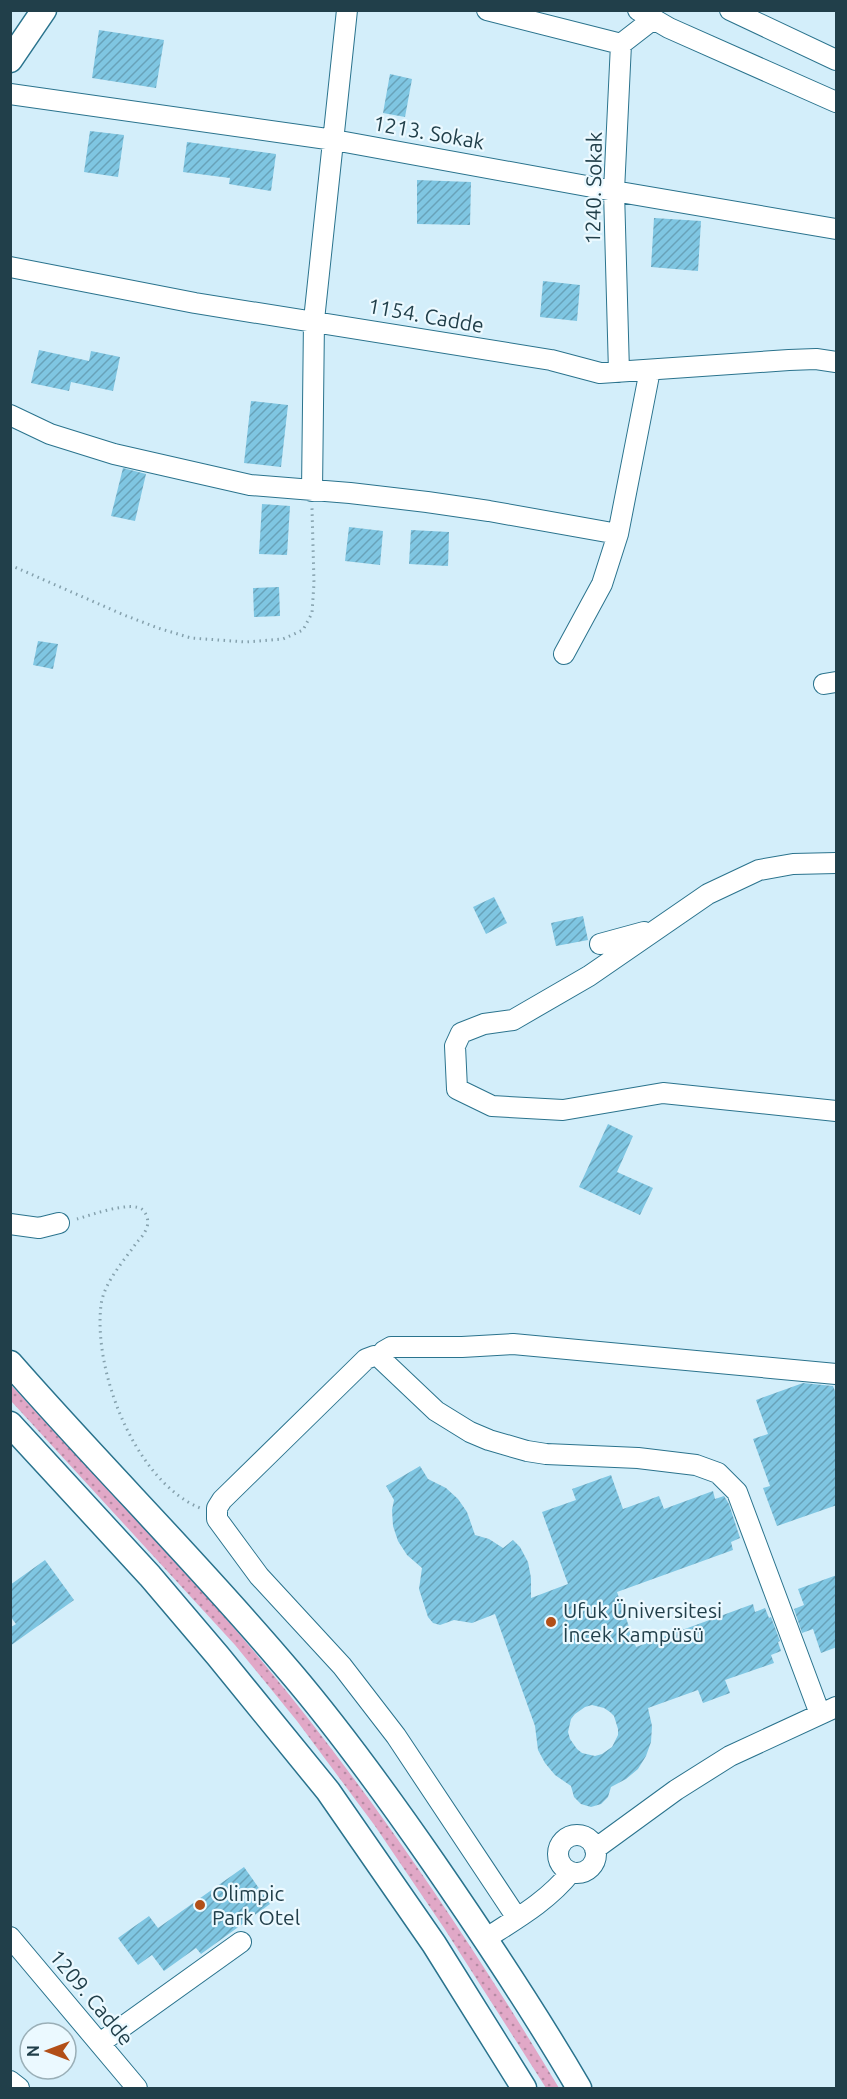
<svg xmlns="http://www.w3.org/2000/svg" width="847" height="2099" viewBox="0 0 847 2099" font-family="Ubuntu,sans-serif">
<defs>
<pattern id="grass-dots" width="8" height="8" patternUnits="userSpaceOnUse" patternTransform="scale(1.5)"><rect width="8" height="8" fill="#e1a8c7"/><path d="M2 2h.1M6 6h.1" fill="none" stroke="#b68aa4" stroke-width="1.8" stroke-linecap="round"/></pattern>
<pattern id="building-hatch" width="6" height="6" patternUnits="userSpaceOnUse" patternTransform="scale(1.5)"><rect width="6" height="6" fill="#7fc6e2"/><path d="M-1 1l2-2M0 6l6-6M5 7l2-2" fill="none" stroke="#68a2b9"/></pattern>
</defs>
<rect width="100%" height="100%" fill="#d3eefa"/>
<!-- grass -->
<path fill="url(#grass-dots)" d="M11,1385c84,90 171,179 250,275 111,134 209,280 298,428h-13l-102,-160 -69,-102 -78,-105 -62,-76 -224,-244z"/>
<!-- building -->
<path fill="url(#building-hatch)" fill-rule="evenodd" d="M99,30l65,10 -8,48 -64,-10z
M390,74l22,5 -7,38 -22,-4z
M90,131l34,4 -6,42 -34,-5z
M187,142l89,12 -5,37 -42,-7 1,-6 -47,-6z
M417,180l54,2 -1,43 -53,-1z
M654,218l47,3 -3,50 -47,-4z
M543,281l37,4 -3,36 -37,-4z
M39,350l50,11 2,-10 29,6 -7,34 -42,-9 -2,9 -38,-8z
M251,401l37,4 -7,62 -37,-4z
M123,468l23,6 -11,47 -24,-5z
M262,504l28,2 -3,49 -28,-1z
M349,527l34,4 -3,34 -35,-4z
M411,530l38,2 -1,34 -39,-2z
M279,587l1,29 -26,1 -1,-29z
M38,641l20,3 -5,25 -20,-4z
M494,897l13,26 -21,11 -13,-27z
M583,916l5,24 -32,6 -5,-23z
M608,1124l25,12 -16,36 36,16 -13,27 -61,-28z
M803,1383l30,3 4,10v109l-60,21 -14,-38 7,-2 -17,-47 15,-5 -12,-34z
M420,1466l8,13 18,9 12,11 9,13 8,23 14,4 14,9 10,-8 7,7 8,15 3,16v20l37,-14 -26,-72 34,-12 -4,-11 39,-14 12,34 36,-13 5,13 49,-18 2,8 9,-3 5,8 11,34 -9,4 2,8 -116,42 19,55 117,-43 2,8 10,-4 4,10 2,-1 9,24 -2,1 3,9 -10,4 3,8 -49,17 5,13 -27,10 -5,-13 -50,18 4,18 -1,16 -5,14 -8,13 -12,10 -15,8 -3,10 -7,7 -10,3 -10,-3 -7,-7 -3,-11 -16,-11 -10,-12 -7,-13 -3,-24 -40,-112 -23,9 -18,-3 -14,5 -7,-2 -5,-6 -9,-28 3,-21 -15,-13 -9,-14 -5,-15 -1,-16 2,-10 -8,-14zM592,1705l12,3 6,4 4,4 4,13v6l-6,12 -10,7 -7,2 -13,-3 -5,-4 -7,-10 -2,-7 3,-13 4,-5 10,-7z
M45,1560l29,40 -64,46v-18l6,-4 -6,-8v-31z
M837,1575v72l-16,6 -8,-24 -11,4 -8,-24 10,-4 -6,-16z
M244,1867l26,37 -69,50 -5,-6 -32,23 -12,-16 -14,10 -20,-27 31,-22 9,12z"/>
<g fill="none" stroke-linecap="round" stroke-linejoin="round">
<!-- minor casing -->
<g stroke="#2a738d" stroke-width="22">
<path id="minor" d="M487,10l134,34
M638,10l31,18 167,74
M730,10l106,50
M10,94l324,46 280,51 222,38
M10,267l185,36 356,57 49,13 189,-13 27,-1 20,3
M619,372l-5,-181 7,-147 31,-24
M10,415l40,19 64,20 136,31 100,8 77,9 62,9 129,23
M312,491l2,-171 33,-310
M564,654l38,-70 16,-50 32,-164
M824,684l12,-2
M836,863l-43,1 -34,6 -51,24 -119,82 -76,44 -29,4 -23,9 -6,13 2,43 35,17 71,4 100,-17 173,18
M600,944l44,-12
M10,1224l29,4 20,-5
M379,1357l5,-6 7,-4h71l51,-3 323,30
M558 1854a19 19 0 1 1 38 0a19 19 0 1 1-38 0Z
M595,1849l81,-59 54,-34 106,-49
M517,1918l-121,-182 -54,-70 -83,-90 -42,-57v-11l5,-8 144,-141 8,-3 5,1 57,54 34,21 19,8 38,11 19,3 92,4 58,7 22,8 19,19 83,222
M10,1937l127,151
M485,1939c31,-20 63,-38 86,-67
M100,2043l141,-101
M10,2081l9,7"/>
</g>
<!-- major casing -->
<g stroke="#2a738d" stroke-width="27">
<path id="major" d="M10,60l34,-50
M10,1363c92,105 191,203 281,310 51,60 97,124 142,189 51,74 101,149 146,226
M10,1424l140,152 68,80 110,135 106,153 90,144"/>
</g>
<!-- path -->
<path stroke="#85a1ad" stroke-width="3" stroke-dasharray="1.5 4.5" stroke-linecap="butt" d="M10,565l114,50 34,13 33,10 55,4 37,-3 20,-9 9,-17 2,-30 -2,-75
M77,1219c14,-4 55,-19 66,-9 4,5 6,11 4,17 -2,6 -6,11 -10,15 -13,19 -33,40 -36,63 -8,66 34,176 99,203"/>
<!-- minor -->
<use href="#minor" stroke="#fff" stroke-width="20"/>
<!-- major -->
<use href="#major" stroke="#fff" stroke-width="24"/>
</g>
<!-- markers -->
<g fill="#b24f18" stroke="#ebf9ff" stroke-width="2">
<circle cx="551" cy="1622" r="6"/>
<circle cx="200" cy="1905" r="6"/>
</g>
<g text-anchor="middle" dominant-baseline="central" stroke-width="4.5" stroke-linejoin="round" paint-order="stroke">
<!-- street labels -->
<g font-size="21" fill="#213f4a" stroke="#ebf9ff">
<text transform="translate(429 132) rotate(10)">1213. Sokak</text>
<text transform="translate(593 188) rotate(-89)">1240. Sokak</text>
<text transform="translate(426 315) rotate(10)">1154. Cadde</text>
<text transform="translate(92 1997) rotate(50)">1209. Cadde</text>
</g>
<!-- poi labels -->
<g font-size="21" fill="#213f4a" stroke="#ebf9ff" text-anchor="start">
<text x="563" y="1610">Ufuk Üniversitesi<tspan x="563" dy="24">İncek Kampüsü</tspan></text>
<text x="212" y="1893">Olimpic<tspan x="212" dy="24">Park Otel</tspan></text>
</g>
</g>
<!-- border -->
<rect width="847" height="2099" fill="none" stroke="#213f4a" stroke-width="24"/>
<!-- north arrow -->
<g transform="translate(48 2051) rotate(270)"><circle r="28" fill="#ebf9ff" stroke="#9aafb7" stroke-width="1.5"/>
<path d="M0-4.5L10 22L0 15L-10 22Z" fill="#b24f18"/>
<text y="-9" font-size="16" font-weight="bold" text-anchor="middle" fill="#213f4a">N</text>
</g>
</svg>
